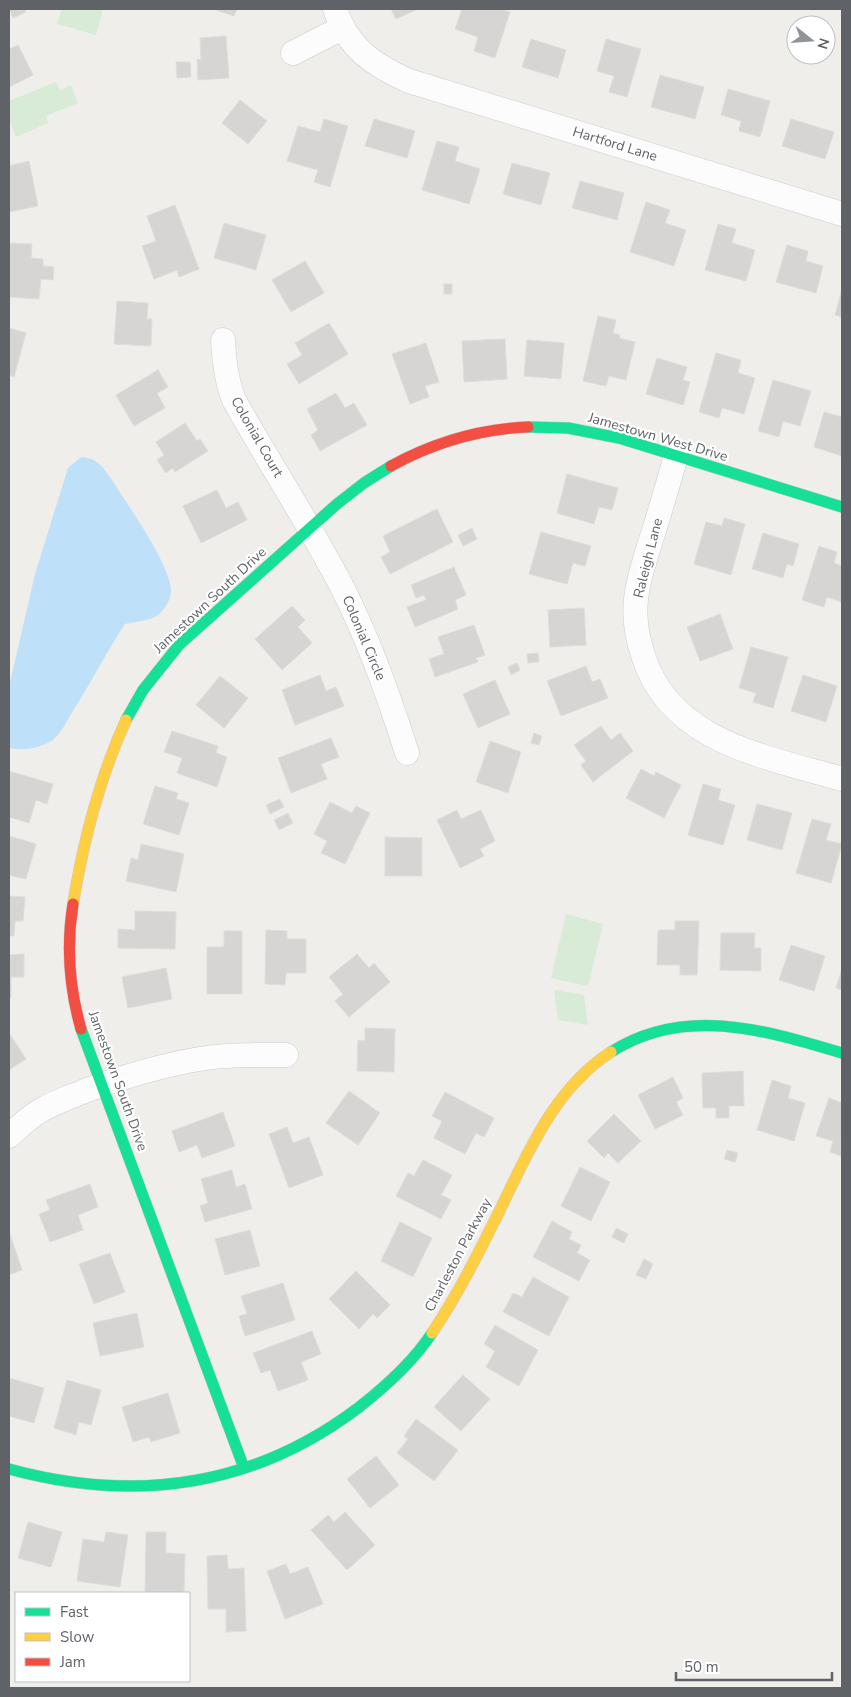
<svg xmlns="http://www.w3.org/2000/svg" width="851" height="1697" viewBox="0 0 851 1697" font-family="'Nunito Sans',sans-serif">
<rect width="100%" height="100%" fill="#efeeea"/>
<!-- green -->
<path fill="#d8ebd6" d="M62,9h41l-7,26 -39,-11z
M56,82l4,8 11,-5 7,18 -32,13 2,7 -32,14 -7,-19v-17z
M566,914l37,10 -15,62 -37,-8z
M554,990l30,5 4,30 -30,-5z"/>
<!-- water -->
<path fill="#bfe0f9" d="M81,457c16,1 20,8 29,20 15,24 62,89 61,115 -1,9 -7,18 -13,23 -8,6 -24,7 -33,9 -20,30 -35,61 -54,90 -4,7 -9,17 -15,23 -11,11 -33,14 -47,11v-61l26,-113 33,-106z"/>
<!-- building -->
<path fill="#d6d5d3" stroke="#deddd9" d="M9,9h16l1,3 -13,6z
M213,9h24l-3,7z
M391,9h27l-22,10z
M462,9h37l11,3 -15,46 -21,-7 4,-14 -23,-8z
M226,36l3,42 -31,2 -1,-20 4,-1 -1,-21z
M531,39l35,11 -8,28 -36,-11z
M606,39l35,10 -14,48 -18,-5 5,-16 -17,-5z
M18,45l15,30 -24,12v-38z
M176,62h14l1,15 -14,1z
M660,75l44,12 -9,32 -44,-12z
M728,89l42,12 -10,36 -21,-6 2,-10 -20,-6z
M240,100l27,21 -19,23 -26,-21z
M324,119l24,7 -18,61 -16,-5 4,-12 -31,-9 11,-35 22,6z
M374,119l41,12 -8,27 -42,-12z
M791,119l43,13 -9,27 -43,-13z
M437,141l22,6 -4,14 25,8 -11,35 -47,-14z
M29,161l9,45 -29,6v-46z
M512,163l38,10 -9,32 -38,-11z
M580,181l44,12 -7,27 -45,-12z
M646,202l24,8 -5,13 21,7 -12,36 -44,-14z
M175,205l24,64 -20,8 -2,-7 -23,9 -12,-33 14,-5 -9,-25z
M224,223l42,12 -10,35 -42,-12z
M718,224l18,5 -4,14 23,7 -9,31 -41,-11z
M9,243l23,1 -1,14 12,1v7l11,1 -1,13 -12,-1 -2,20 -30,-2z
M787,245l21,6 -2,10 17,5 -7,27 -40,-11z
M305,261l19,32 -33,19 -19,-32z
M444,284h8v10h-8z
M842,289v28l-7,-2z
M117,301l31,2 -1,16h5l-1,27 -37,-2z
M598,316l18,4 -3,13 7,2 -1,3 16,4 -9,38 -17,-4 -3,10 -23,-5z
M329,323l19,31 -49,30 -12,-20 15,-9 -7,-12z
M9,328l17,5 -12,44 -5,-2z
M505,339l2,40 -43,3 -2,-41z
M527,340l37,3 -3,36 -37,-3z
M426,343l13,39 -14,4 4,11 -19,7 -18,-50z
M716,353l25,7 -3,13 17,5 -11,36 -22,-6 -3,10 -20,-6z
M657,358l30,9 -4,13 7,2 -7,23 -37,-11z
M158,370l10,17 -11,6 8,15 -31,18 -18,-31z
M773,380l38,11 -11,35 -17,-5 -4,16 -21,-6z
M336,393l9,15 9,-5 13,22 -47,26 -9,-16 7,-5 -11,-21z
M824,412l18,5v39l-28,-9z
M185,423l12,18 3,-2 8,12 -33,21 -2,-4 -7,5 -9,-13 7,-5 -8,-13z
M567,474l51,14 -6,22 -13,-3 -5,17 -37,-11z
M217,490l9,18 12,-6 9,18 -46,23 -18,-37z
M437,509l16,33 -63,32 -9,-17 9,-5 -7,-16z
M724,518l21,6 -14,51 -37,-11 12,-42 16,4z
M472,528l5,11 -14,7 -5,-11z
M541,532l50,14 -6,20 -12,-3 -6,21 -38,-10z
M763,533l36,11 -6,22 -6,-2 -4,14 -31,-9z
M819,546l18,6 -3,11 8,3v36l-15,-5 -3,10 -22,-7z
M454,567l12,28 -11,5 3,9 -43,18 -8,-20 19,-7 -2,-5 -8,3 -5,-13z
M292,606l13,14 -7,7 14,16 -30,27 -27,-31z
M584,608l2,37 -36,2 -2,-37z
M720,614l13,35 -33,12 -13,-34z
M474,625l11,30 -9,3 2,4 -43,15 -6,-18 15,-5 -6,-17z
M751,647l37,10 -15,51 -20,-6 3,-9 -17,-5z
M538,653l1,9 -11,1 -1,-9z
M517,663l3,7 -9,5 -3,-8z
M586,666l6,16 8,-3 8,19 -47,18 -14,-35z
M320,675l6,16 10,-4 8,19 -49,19 -13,-35z
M803,675l34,11 -11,36 -35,-11z
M220,676l28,22 -24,30 -28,-23z
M495,680l15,34 -32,14 -15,-34z
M601,726l10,14 9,-7 13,18 -40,31 -12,-17 5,-4 -12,-16z
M172,731l46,15 -2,7 11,4 -10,30 -40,-14 5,-15 -18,-6z
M534,733l8,3 -3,9 -8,-2z
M331,738l8,19 -18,7 6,15 -36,14 -13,-35z
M490,741l31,11 -13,41 -32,-11z
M641,769l13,7 2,-4 25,13 -17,33 -38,-20z
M9,771l44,13 -6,20 -11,-4 -7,23 -20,-6z
M703,784l18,5 -3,11 17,5 -12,40 -35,-10z
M155,786l23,7 -2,6 13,4 -10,32 -36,-11z
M280,799l4,8 -14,7 -4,-9z
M330,802l22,11 4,-7 14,7 -25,51 -24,-11 6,-12 -13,-7z
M757,804l35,9 -10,37 -35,-10z
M457,810l4,9 20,-9 14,31 -15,8 4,7 -24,12 -23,-48z
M288,813l5,10 -14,7 -5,-10z
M812,819l19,5 -5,16 16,4 -11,39 -35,-10z
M9,836l27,8 -10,35 -17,-4z
M385,837l37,1v38h-37z
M141,844l43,10 -8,38 -50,-11 5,-23 7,2z
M9,896l16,1 -2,24h-8l-1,15h-5z
M135,911l41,1 -1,37 -57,-1v-19l17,1z
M675,921h24l-2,54h-17v-10h-23l1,-35h17z
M266,930l21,1v8h19v34h-20l-1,12 -20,-1z
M224,931h18v63h-35v-47h17z
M721,933h34l-1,15h7v23l-41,-1z
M791,945l34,11 -11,35 -35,-11z
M24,954v23h-13v21h-2v-43z
M357,954l12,14 5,-5 16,19 -41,35 -14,-16 8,-7 -14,-17z
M166,968l6,31 -44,9 -6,-31z
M842,969v21l-6,-2z
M365,1028l30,1 -1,43 -37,-1 1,-31 7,1z
M9,1033l17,26 -17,11z
M743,1071l1,35h-15v12h-13v-10h-13l-1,-35z
M673,1077l10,21 -7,4 7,13 -28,14 -17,-34z
M772,1080l19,6 -3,12 17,5 -11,38 -37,-11z
M349,1091l31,22 -22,32 -32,-22z
M445,1092l49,26 -10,19 -8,-4 -11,21 -31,-16 8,-17 -10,-5z
M829,1098l13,5 -1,53 -11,-4 3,-11 -17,-5z
M223,1112l12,34 -33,12 -5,-13 -18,7 -7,-21z
M614,1114l27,27 -23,22 -10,-10 -4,5 -17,-17z
M287,1127l6,16 16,-6 14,38 -34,13 -20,-54z
M727,1150l11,3 -3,9 -11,-3z
M423,1160l29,15 -11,20 10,5 -10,19 -45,-23 12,-23 6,3z
M580,1167l30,15 -19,39 -30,-15z
M232,1170l4,17 9,-3 7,25 -47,13 -5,-16 8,-3 -7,-24z
M90,1184l8,23 -20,8 5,15 -33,12 -11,-28 11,-4 -4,-10z
M552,1221l20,11 -3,7 12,6 -4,8 13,7 -11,21 -46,-24z
M400,1222l32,16 -19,39 -32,-16z
M616,1228l12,6 -4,9 -12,-6z
M250,1230l10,36 -35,9 -10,-36z
M10,1234l12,36 -13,5v-40z
M110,1253l15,39 -31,12 -15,-40z
M644,1259l9,5 -7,15 -10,-4z
M356,1271l34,34 -13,13 -4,-4 -14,15 -30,-30z
M533,1277l36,20 -20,39 -46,-24 10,-19 9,4z
M283,1283l12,37 -50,16 -6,-20 8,-2 -6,-18z
M137,1313l7,34 -44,9 -7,-33z
M495,1325l43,25 -19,36 -33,-19 9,-16 -11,-7z
M312,1331l9,23 -20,8 7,18 -30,11 -8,-21 -9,3 -8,-20z
M463,1375l27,24 -29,32 -27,-24z
M9,1378l35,10 -10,35 -25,-7z
M67,1380l34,10 -10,35 -12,-3 -3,13 -22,-7z
M168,1393l12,40 -29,9 -2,-5 -16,5 -11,-35z
M416,1419l42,31 -24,31 -37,-28 11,-14 -4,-3z
M376,1456l23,29 -29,23 -23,-29z
M345,1512l30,33 -28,25 -36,-40 17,-15 6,7z
M28,1522l34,10 -11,35 -33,-9z
M106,1532l22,3 -8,52 -43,-6 6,-42 21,3z
M146,1532h20v21l19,1 -1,39h-39z
M227,1555l1,14 16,-1 2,63 -20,1v-23h-18l-1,-53z
M286,1564l4,10 18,-7 15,37 -38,15 -18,-48z"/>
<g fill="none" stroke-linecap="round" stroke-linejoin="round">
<!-- street casing -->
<g stroke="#cbcccc" stroke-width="25">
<path id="street" d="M335,9c13,39 38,56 74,72l433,133
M293,53l49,-25
M223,340c1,21 3,40 11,60 35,63 75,123 108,187 27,53 47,109 65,166
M676,456c-8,28 -16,56 -25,84 -6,19 -13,39 -15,59 -2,18 1,38 7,56 26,87 124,102 199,124
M9,1136c11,-10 22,-21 36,-28 13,-7 28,-12 42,-18 39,-14 78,-26 119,-32 26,-4 53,-3 80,-3"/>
</g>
<!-- fast casing -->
<g stroke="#cacacb" stroke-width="12">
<path id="fast" d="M528,427l40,1 51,10 223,69
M126,720l17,-30 36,-45 158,-141 27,-21 27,-17
M81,1029l163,439
M611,1052c73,-47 154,-22 231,1
M9,1469c125,34 243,19 349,-61 27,-21 55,-46 74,-75"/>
</g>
<!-- slow casing -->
<g stroke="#cacacb" stroke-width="12">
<path id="slow" d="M73,904c10,-61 27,-127 53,-184
M432,1333c25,-37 45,-77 65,-117 29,-59 56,-127 114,-164"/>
</g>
<!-- jam casing -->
<g stroke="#cacacb" stroke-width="12">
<path id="jam" d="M391,466c42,-23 89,-37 137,-39
M73,904c-7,43 -4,83 8,125"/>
</g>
<!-- street -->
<use href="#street" stroke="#fdfcfc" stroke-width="24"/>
<!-- fast -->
<use href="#fast" stroke="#16e098" stroke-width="11"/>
<!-- slow -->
<use href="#slow" stroke="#ffcf43" stroke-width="11"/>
<!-- jam -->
<use href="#jam" stroke="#f24e42" stroke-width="11"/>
</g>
<g text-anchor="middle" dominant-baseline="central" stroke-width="4.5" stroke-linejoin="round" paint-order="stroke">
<!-- street labels -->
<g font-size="14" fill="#5f6368" stroke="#fff">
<text transform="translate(615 144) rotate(17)">Hartford Lane</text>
<text transform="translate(257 437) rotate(60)">Colonial Court</text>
<text transform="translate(658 437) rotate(16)">Jamestown West Drive</text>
<text transform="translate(648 558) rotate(-76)">Raleigh Lane</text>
<text transform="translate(210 600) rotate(-43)">Jamestown South Drive</text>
<text transform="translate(364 638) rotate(67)">Colonial Circle</text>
<text transform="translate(118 1081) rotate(70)">Jamestown South Drive</text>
<text transform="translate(458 1255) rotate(-62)">Charleston Parkway</text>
</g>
</g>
<!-- border -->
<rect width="851" height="1697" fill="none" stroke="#5f6368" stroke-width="20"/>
<!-- legend -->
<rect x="15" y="1592" width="175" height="90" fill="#ffffff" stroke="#bfc1c3"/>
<rect x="25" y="1608" width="25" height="8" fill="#16e098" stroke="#bfc1c3"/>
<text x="60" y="1617" font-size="15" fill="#5f6368">Fast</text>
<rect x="25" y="1633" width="25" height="8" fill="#ffcf43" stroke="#bfc1c3"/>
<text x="60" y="1642" font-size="15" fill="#5f6368">Slow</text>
<rect x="25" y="1658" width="25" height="8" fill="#f24e42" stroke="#bfc1c3"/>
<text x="60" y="1667" font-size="15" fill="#5f6368">Jam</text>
<!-- north arrow -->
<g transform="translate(811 40) rotate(107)"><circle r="24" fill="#ffffff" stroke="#bfc1c3"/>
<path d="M0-4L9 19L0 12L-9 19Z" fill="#919496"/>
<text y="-8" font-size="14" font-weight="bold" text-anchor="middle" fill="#5f6368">N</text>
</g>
<!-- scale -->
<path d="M676 1672v8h156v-8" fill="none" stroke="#5f6368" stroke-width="2.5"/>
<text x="684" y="1672" font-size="15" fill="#5f6368" stroke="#ffffff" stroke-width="4" paint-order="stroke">50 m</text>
</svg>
